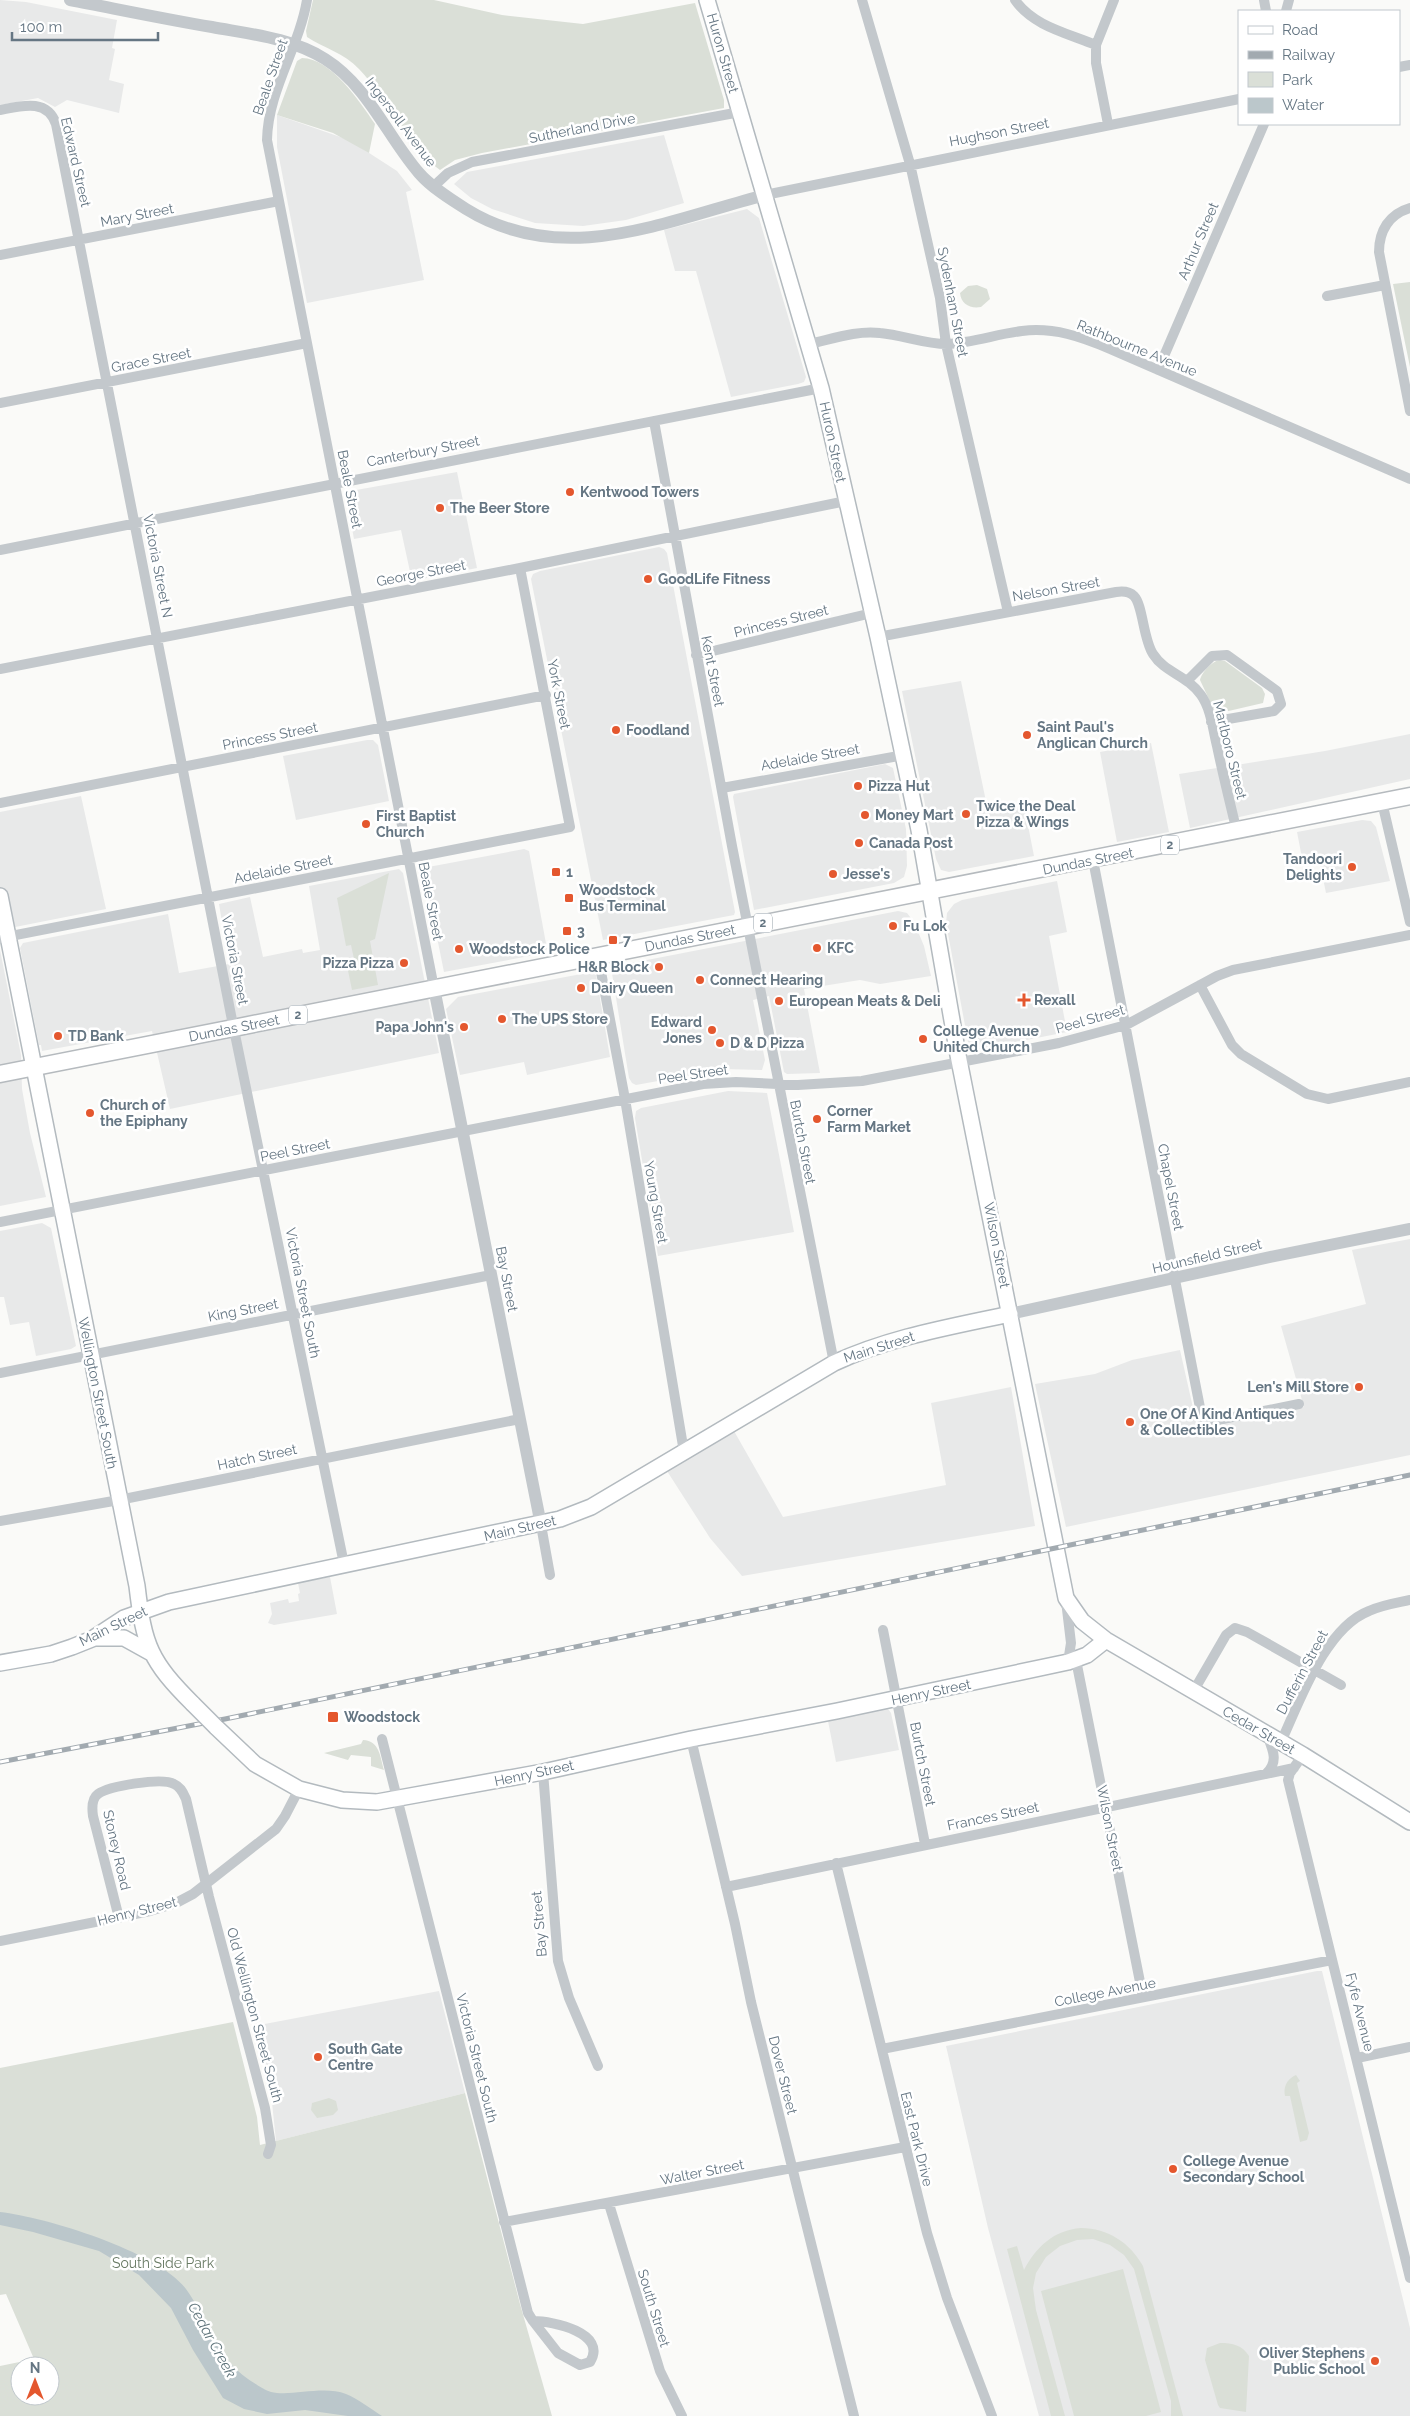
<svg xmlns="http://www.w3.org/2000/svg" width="1410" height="2416" viewBox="0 0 1410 2416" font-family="Raleway,sans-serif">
<rect width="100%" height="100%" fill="#fafaf8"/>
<!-- built -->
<path fill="#e8e9e9" d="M0,0l26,2 91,18 -5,28 3,1 -6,31 15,4 -5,29 -52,-13 -12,7 -17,-9 -38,7z
M277,115l72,25 48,31 15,19 -6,2 18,88 -117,23 -30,-156z
M664,135l20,68 -58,17 -43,6 -48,-3 -43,-14 -21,-11 -17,-14 13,-12z
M747,209l12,9 47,159 -2,5 -6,2 -67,13 -35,-126h-21l-11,-41z
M457,472l20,96 -65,13 -11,-51 -47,9 -9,-47z
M659,547l5,2 3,4 68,359 -1,3 -131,25 -72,-361 2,-5 7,-3z
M961,681l27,130 36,-6 10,51 -85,16 -8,-2 -5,-11 -34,-168z
M1410,734v45l-220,49 -11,-54 146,-23z
M367,740h6l5,5 11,56 -93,19 -13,-64z
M1151,743l18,89 -52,10 -17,-90z
M885,764l8,4 13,61 1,37 -3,11 -10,6 -140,27 -21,-113 1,-3z
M81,796l25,113 -106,21v-118z
M1362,820l9,1 5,6 14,54 -64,12 -7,-34 -16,4 -6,-31z
M524,849l5,2 18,98 -7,5 -96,18 -21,-104z
M399,869l4,4 36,180 -269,56 -18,-78 -110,20 -1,-6h-2l-19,-97 3,-5 145,-29 11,59 50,-9 -10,-60 31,-7 13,60 39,-8 1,4 17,-3 -11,-64z
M1057,881l10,51 -18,4 18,96 -91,18 -4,-1 -3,-2 -23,-124 1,-10 7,-9 8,-4z
M898,911l9,2 7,9 10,24 7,30 -51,8 -20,-4 -56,9 16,84 -33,1 -3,-2 -15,-76 -16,4 12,60 -3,10 -38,-1 -88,16 -4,-2 -3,-5 -18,-111z
M0,950l21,105 1,34 8,44 16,64 -46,9z
M592,972l4,3 14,82 -83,18 -3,-13 -64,13 -14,-66 12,-12z
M728,1091l39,2 27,139 -136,24 -23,-138 1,-7 5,-3z
M42,1223l9,5 25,118 -5,3 -35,7 -7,-34 -19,3 -6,-28h-4v-66z
M1410,1239v216l-344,72 -31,-143 60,-10 37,-14 48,-10 18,80 106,-23 -23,-81 85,-22 -14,-54z
M1011,1387l24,139 -293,50 -32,-38 -43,-67 67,-40 49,86 163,-32 -15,-82z
M330,1577l7,37 -63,11 -6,-2 4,-9 -2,-11 18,-4 1,4 10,-2 -1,-7 2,-1 -2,-10z
M883,1709h5l3,4 8,37 -63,12 -8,-41z
M1317,1971h5l88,357v88h-371l-51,-188 -42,-182z
M439,1991l26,102 -189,48 -5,-48 -17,-67z"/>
<!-- green -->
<path fill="#dadfd7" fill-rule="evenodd" d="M313,0h121l68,15 81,9 112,-21 29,97v8l-242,45 -27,7 -15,10c-36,-25 -51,-70 -81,-101 -15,-16 -35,-21 -52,-32l-1,-6z
M302,58c29,0 58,44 73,66l-6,29 -36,-20 -56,-18 20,-54z
M1410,282v85l-17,-83z
M977,285l10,4 3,10 -9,8c-11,2 -20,-3 -21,-14l8,-7z
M1220,660l5,1 37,27 3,6 -2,9 -43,10 -6,-3 -14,-30c2,-8 12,-19 20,-20z
M389,873l-14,66 -5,2 8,44 -26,5 -6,-29 8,-2 -3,-14 -5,1 -9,-48z
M363,1740c17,1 17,17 21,30l-13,-4v-9l-20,-2 -3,5 -24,-7 37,-9z
M233,2022l24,95 3,28 205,-52 55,211 32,112h-552v-50l34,-7 -28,-65 -6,1v-227zM20,2366h30v30h-30z
M1296,2075l4,6 -3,2 12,50 -2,7 -7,2 -10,-46h-5c-2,-9 2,-17 11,-21z
M329,2098l7,3 2,9 -5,5 -16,3 -6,-8 1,-7z
M1081,2228c27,0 49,15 62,38l40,150h-12v-15l-37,-132 -10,-14 -14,-10 -17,-6 -16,1 -17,6 -14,11 -10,16 -3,15 3,22 29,106h-14l-44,-167 10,-3 7,24c12,-23 30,-40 57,-42z
M1123,2269l38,143 -15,4h-72l-33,-125z
M1220,2343c13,0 22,2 29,13l-3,56 -26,-4 -2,-3 -13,-45 2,-12z"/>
<!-- water -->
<path fill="#bbc7cb" d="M0,2212c46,5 159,40 186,77 21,29 31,69 62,90 6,4 16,11 23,13 20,5 52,-7 75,2 12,5 25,15 36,22h-34l-43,-6 -38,4 -23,-5 -21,-11 -30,-48 -22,-42 -32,-33 -40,-24 -66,-19 -33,-7z"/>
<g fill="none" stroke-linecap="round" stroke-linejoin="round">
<!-- secondary casing -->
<g stroke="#b3babf" stroke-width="18">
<path id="secondary" d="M707,0l114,388 57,249 41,193 39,225 108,543 16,23 24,19 197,115 107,67
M0,896l137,690c7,60 13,75 56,118
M94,1638h30l27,15
M0,1663l51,-9 21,-7 20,-8 32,-21 45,-16 391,-83 31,-12 243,-144c56,-26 116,-36 176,-49
M216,1727l39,37 44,25 43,11 35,2 166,-30 148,-33 146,-28 231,-49 19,-7 19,-15"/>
</g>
<!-- primary casing -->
<g stroke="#b5babe" stroke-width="19">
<path id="primary" d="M0,1074l1410,-278"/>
</g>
<!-- minor -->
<path stroke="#c3c8cc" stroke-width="10" d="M307,0c-8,48 -39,90 -40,140l167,848
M862,0l48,164 30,134 6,46 62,268
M1015,0c18,26 52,33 81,45
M1264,0l2,11
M1286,11l3,-11
M1399,67l11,-2
M0,110c21,-4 47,-12 56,14l175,891 113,549
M1108,124l-12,-61v-18l18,-45
M434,186l14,-13 24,-11 268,-50
M765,195l474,-96
M1410,208c-21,6 -31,23 -31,44l31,159
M0,255l279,-54
M1327,296l58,-11
M809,344c23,-5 48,-14 71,-11 23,2 44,11 67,11 25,-1 50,-10 75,-13 32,-4 60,6 88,18l300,130
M1158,370l106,-246
M0,403l307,-60
M654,421l78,425 102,517
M0,550l821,-162
M878,637l238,-45c6,-1 13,-1 18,4 9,9 9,43 19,58 12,19 34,21 48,41 10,14 12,35 16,51 6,29 13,57 20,86
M696,655l176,-42
M0,669l520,-101 326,-67
M1188,680l24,-24 15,-1 50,36 4,13 -7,7 -63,11
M722,788l182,-33
M1382,802l28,120
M0,803l546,-108
M1093,860l110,563 96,-19
M0,938l570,-111 -50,-259
M598,956l27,143 59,353
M1200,985l32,60 9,9 66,40 21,5 82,-17
M0,1222l703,-138 33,-2 62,3 64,-4 197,-38 67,-18 91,-49 16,-6 177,-35
M0,1373l491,-98
M0,1521l119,-21 401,-81
M541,1525l9,50
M1066,1601l5,42 -3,19
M883,1630l42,214
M1076,1660l67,337
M1193,1692l33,-57 9,-7 12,4 94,53
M382,1739l146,574 5,8c20,0 75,12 57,41l-10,3 -22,-12 -25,-32
M691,1739l44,185 16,78 103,414
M1281,1742c19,-41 44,-114 88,-131 13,-6 27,-8 41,-11
M1303,1755l-13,18 -2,7 122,498
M543,1772l15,189 11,37 29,68
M1266,1774c13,-12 7,-24 1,-39
M836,1863l91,370 20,65 45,118
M726,1887l568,-119
M119,1918l-26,-102c-1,-7 -2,-17 5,-22 11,-8 64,-17 76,-10 7,3 9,9 12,15l23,98 56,211 6,37 -3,9
M0,1941l150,-30 26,-8 17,-9 83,-65 9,-13 14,-27
M882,2049l450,-89
M1357,2058l53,-11
M609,2204l51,167 22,45
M504,2222l401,-75"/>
<!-- tertiary -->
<path stroke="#c3c8cc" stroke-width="12" d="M70,0c47,9 95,19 142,27 38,7 80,11 113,32 43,27 62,77 94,114 12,14 31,26 47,36 97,60 199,12 299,-14
M434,988l107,537
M1010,1314l260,-57 140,-28"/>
<!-- secondary -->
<use href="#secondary" stroke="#fff" stroke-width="15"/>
<!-- primary -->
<use href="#primary" stroke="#fff" stroke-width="16"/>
<!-- rail casing -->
<g stroke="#a2aab0" stroke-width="5">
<path id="rail" d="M0,1762l225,-43 1185,-244"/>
</g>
<!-- rail -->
<use href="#rail" stroke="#fff" stroke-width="3" stroke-dasharray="9" stroke-linecap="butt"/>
<!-- secondary-bridge casing -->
<g stroke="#b3babf" stroke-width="18" stroke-linecap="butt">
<path id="secondary-bridge" d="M193,1704l23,23"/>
</g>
<!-- secondary-bridge -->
<use href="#secondary-bridge" stroke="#fff" stroke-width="15"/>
</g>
<!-- markers -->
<g fill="#e4572e" stroke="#fff" stroke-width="2">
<circle cx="570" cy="492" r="5"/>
<circle cx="440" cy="508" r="5"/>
<circle cx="648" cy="579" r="5"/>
<circle cx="616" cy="730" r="5"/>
<circle cx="1027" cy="735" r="5"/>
<circle cx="858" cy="786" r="5"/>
<circle cx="966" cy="814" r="5"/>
<circle cx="865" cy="815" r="5"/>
<circle cx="366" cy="824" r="5"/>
<circle cx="859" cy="843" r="5"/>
<circle cx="1352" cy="867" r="5"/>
<rect x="551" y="867" width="10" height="10" rx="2.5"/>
<circle cx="833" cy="874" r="5"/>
<rect x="564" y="893" width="10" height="10" rx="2.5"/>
<circle cx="893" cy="926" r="5"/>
<rect x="562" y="926" width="10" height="10" rx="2.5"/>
<rect x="608" y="935" width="10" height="10" rx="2.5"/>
<circle cx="817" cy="948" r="5"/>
<circle cx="459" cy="949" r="5"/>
<circle cx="404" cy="963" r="5"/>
<circle cx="659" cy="967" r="5"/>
<circle cx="700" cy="980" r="5"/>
<circle cx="581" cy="988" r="5"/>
<path d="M1021.5 992.5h5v5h5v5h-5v5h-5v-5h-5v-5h5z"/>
<circle cx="779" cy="1001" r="5"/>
<circle cx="502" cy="1019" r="5"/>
<circle cx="464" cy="1027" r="5"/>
<circle cx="712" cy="1030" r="5"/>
<circle cx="58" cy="1036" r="5"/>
<circle cx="923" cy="1039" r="5"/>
<circle cx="720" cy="1043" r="5"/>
<circle cx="90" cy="1113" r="5"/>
<circle cx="817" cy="1119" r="5"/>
<circle cx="1359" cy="1387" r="5"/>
<circle cx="1130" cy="1422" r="5"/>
<rect x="327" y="1711" width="12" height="12" rx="2.5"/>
<circle cx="318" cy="2057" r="5"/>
<circle cx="1173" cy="2169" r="5"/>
<circle cx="1375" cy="2361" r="5"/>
</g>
<g text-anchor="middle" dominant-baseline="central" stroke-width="5" stroke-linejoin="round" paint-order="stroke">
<!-- shield labels -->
<g fill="#fff" stroke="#939fa8" stroke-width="1">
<rect x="1161" y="835.5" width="18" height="19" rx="4"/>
<rect x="754" y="913.5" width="18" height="19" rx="4"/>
<rect x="289" y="1005.5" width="18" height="19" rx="4"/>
</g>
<g font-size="12" font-weight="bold" fill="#657683">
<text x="1170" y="845">2</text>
<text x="763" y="923">2</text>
<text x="298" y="1015">2</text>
</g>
<!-- street labels -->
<g font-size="14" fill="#657683" stroke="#fff">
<text transform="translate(723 53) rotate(74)">Huron Street</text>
<text transform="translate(270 77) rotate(-71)">Beale Street</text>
<text transform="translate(401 122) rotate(53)">Ingersoll Avenue</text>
<text transform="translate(582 128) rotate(-11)">Sutherland Drive</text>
<text transform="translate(999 132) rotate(-11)">Hughson Street</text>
<text transform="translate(76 162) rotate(77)">Edward Street</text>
<text transform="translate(137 215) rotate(-11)">Mary Street</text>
<text transform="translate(1198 241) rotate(-67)">Arthur Street</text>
<text transform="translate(953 302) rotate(79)">Sydenham Street</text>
<text transform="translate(1137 348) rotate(22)">Rathbourne Avenue</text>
<text transform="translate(151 360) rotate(-11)">Grace Street</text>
<text transform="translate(833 442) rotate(78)">Huron Street</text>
<text transform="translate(423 451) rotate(-11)">Canterbury Street</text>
<text transform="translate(350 489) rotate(79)">Beale Street</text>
<text transform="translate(158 566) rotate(79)">Victoria Street N</text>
<text transform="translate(421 573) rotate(-11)">George Street</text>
<text transform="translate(1056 589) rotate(-10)">Nelson Street</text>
<text transform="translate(781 621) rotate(-14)">Princess Street</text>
<text transform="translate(713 671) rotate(79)">Kent Street</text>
<text transform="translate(559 694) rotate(79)">York Street</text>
<text transform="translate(270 736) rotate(-11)">Princess Street</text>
<text transform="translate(1230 750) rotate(76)">Marlboro Street</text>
<text transform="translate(810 757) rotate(-10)">Adelaide Street</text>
<text transform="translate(1088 861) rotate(-11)">Dundas Street</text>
<text transform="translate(283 869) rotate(-11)">Adelaide Street</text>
<text transform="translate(431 901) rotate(79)">Beale Street</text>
<text transform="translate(690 938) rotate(-11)">Dundas Street</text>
<text transform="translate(235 960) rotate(79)">Victoria Street</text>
<text transform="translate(1090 1019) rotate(-16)">Peel Street</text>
<text transform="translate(234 1028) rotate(-11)">Dundas Street</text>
<text transform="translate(693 1074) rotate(-8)">Peel Street</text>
<text transform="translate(803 1142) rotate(79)">Burtch Street</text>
<text transform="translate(295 1150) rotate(-11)">Peel Street</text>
<text transform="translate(1171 1187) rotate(79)">Chapel Street</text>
<text transform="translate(656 1202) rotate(80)">Young Street</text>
<text transform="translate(997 1245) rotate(79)">Wilson Street</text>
<text transform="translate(1207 1256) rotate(-13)">Hounsfield Street</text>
<text transform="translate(507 1279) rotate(79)">Bay Street</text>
<text transform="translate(303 1293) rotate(79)">Victoria Street South</text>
<text transform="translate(243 1310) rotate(-11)">King Street</text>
<text transform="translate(879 1347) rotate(-18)">Main Street</text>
<text transform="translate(98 1393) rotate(79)">Wellington Street South</text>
<text transform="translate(257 1457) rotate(-12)">Hatch Street</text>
<text transform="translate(520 1528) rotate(-13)">Main Street</text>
<text transform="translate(113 1626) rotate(-26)">Main Street</text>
<text transform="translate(1302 1672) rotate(-62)">Dufferin Street</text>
<text transform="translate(931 1692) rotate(-12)">Henry Street</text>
<text transform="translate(1259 1730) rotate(30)">Cedar Street</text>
<text transform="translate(923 1764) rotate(79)">Burtch Street</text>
<text transform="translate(534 1773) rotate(-12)">Henry Street</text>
<text transform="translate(993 1816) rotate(-12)">Frances Street</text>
<text transform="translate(1110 1828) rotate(79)">Wilson Street</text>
<text transform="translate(117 1850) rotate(77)">Stoney Road</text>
<text transform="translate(137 1911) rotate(-14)">Henry Street</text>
<text transform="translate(539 1924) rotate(-95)">Bay Street</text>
<text transform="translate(1105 1992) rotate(-11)">College Avenue</text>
<text transform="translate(1360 2012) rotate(76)">Fyfe Avenue</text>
<text transform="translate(255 2015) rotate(75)">Old Wellington Street South</text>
<text transform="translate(477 2058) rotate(76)">Victoria Street South</text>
<text transform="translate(783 2075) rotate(76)">Dover Street</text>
<text transform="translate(917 2139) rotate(76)">East Park Drive</text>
<text transform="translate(702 2172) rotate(-11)">Walter Street</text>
<text transform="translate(654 2308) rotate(73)">South Street</text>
</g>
<!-- poi labels -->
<g font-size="14" font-weight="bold" fill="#657683" stroke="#fff" text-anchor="start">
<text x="580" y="492">Kentwood Towers</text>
<text x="450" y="508">The Beer Store</text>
<text x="658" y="579">GoodLife Fitness</text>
<text x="1037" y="727">Saint Paul's<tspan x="1037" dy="16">Anglican Church</tspan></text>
<text x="626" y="730">Foodland</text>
<text x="868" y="786">Pizza Hut</text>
<text x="976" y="806">Twice the Deal<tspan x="976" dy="16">Pizza &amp; Wings</tspan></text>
<text x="875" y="815">Money Mart</text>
<text x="376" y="816">First Baptist<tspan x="376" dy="16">Church</tspan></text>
<text x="869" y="843">Canada Post</text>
<text x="1342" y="859" text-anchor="end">Tandoori<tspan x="1342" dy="16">Delights</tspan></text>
<text x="566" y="872">1</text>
<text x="843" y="874">Jesse's</text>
<text x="579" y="890">Woodstock<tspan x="579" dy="16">Bus Terminal</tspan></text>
<text x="903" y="926">Fu Lok</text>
<text x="577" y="931">3</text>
<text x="623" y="940">7</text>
<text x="827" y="948">KFC</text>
<text x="469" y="949">Woodstock Police</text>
<text x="394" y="963" text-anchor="end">Pizza Pizza</text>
<text x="649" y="967" text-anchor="end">H&amp;R Block</text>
<text x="710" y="980">Connect Hearing</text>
<text x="591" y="988">Dairy Queen</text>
<text x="1034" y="1000">Rexall</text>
<text x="789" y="1001">European Meats &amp; Deli</text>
<text x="512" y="1019">The UPS Store</text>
<text x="702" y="1022" text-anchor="end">Edward<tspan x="702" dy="16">Jones</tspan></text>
<text x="454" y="1027" text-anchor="end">Papa John's</text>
<text x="933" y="1031">College Avenue<tspan x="933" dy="16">United Church</tspan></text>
<text x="68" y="1036">TD Bank</text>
<text x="730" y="1043">D &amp; D Pizza</text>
<text x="100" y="1105">Church of<tspan x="100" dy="16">the Epiphany</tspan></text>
<text x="827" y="1111">Corner<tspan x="827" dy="16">Farm Market</tspan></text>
<text x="1349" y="1387" text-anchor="end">Len's Mill Store</text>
<text x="1140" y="1414">One Of A Kind Antiques<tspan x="1140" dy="16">&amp; Collectibles</tspan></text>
<text x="344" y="1717">Woodstock</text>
<text x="328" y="2049">South Gate<tspan x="328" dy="16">Centre</tspan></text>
<text x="1183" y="2161">College Avenue<tspan x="1183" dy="16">Secondary School</tspan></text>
<text x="1365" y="2353" text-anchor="end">Oliver Stephens<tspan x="1365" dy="16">Public School</tspan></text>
</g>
<!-- park labels -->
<g font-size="14" fill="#687a64" stroke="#fff">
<text x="163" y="2263">South Side Park</text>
</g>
<!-- water labels -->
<g font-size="15" font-style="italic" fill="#60757c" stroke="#fff">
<text transform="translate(212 2340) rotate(61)">Cedar Creek</text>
</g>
</g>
<!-- legend -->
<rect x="1238" y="10" width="162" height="115" fill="#ffffff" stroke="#c1c8cd"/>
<rect x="1248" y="26" width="25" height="8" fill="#ffffff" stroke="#c1c8cd"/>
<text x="1282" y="35" font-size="15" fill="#657683">Road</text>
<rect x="1248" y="51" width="25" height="8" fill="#a2aab0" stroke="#c1c8cd"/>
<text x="1282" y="60" font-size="15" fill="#657683">Railway</text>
<rect x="1248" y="72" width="25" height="15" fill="#dadfd7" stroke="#c1c8cd"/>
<text x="1282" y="85" font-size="15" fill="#657683">Park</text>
<rect x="1248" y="98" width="25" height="15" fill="#bbc7cb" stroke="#c1c8cd"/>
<text x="1282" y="110" font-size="15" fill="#657683">Water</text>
<!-- north arrow -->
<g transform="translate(35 2381)"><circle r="24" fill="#ffffff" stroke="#c1c8cd"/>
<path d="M0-4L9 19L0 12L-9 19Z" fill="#e4572e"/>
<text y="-8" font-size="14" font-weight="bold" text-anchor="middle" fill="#657683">N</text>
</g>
<!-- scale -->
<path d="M12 32v8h146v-8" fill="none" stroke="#657683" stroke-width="2.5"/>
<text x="20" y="32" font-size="15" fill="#657683" stroke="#ffffff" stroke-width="4" paint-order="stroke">100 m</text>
</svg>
